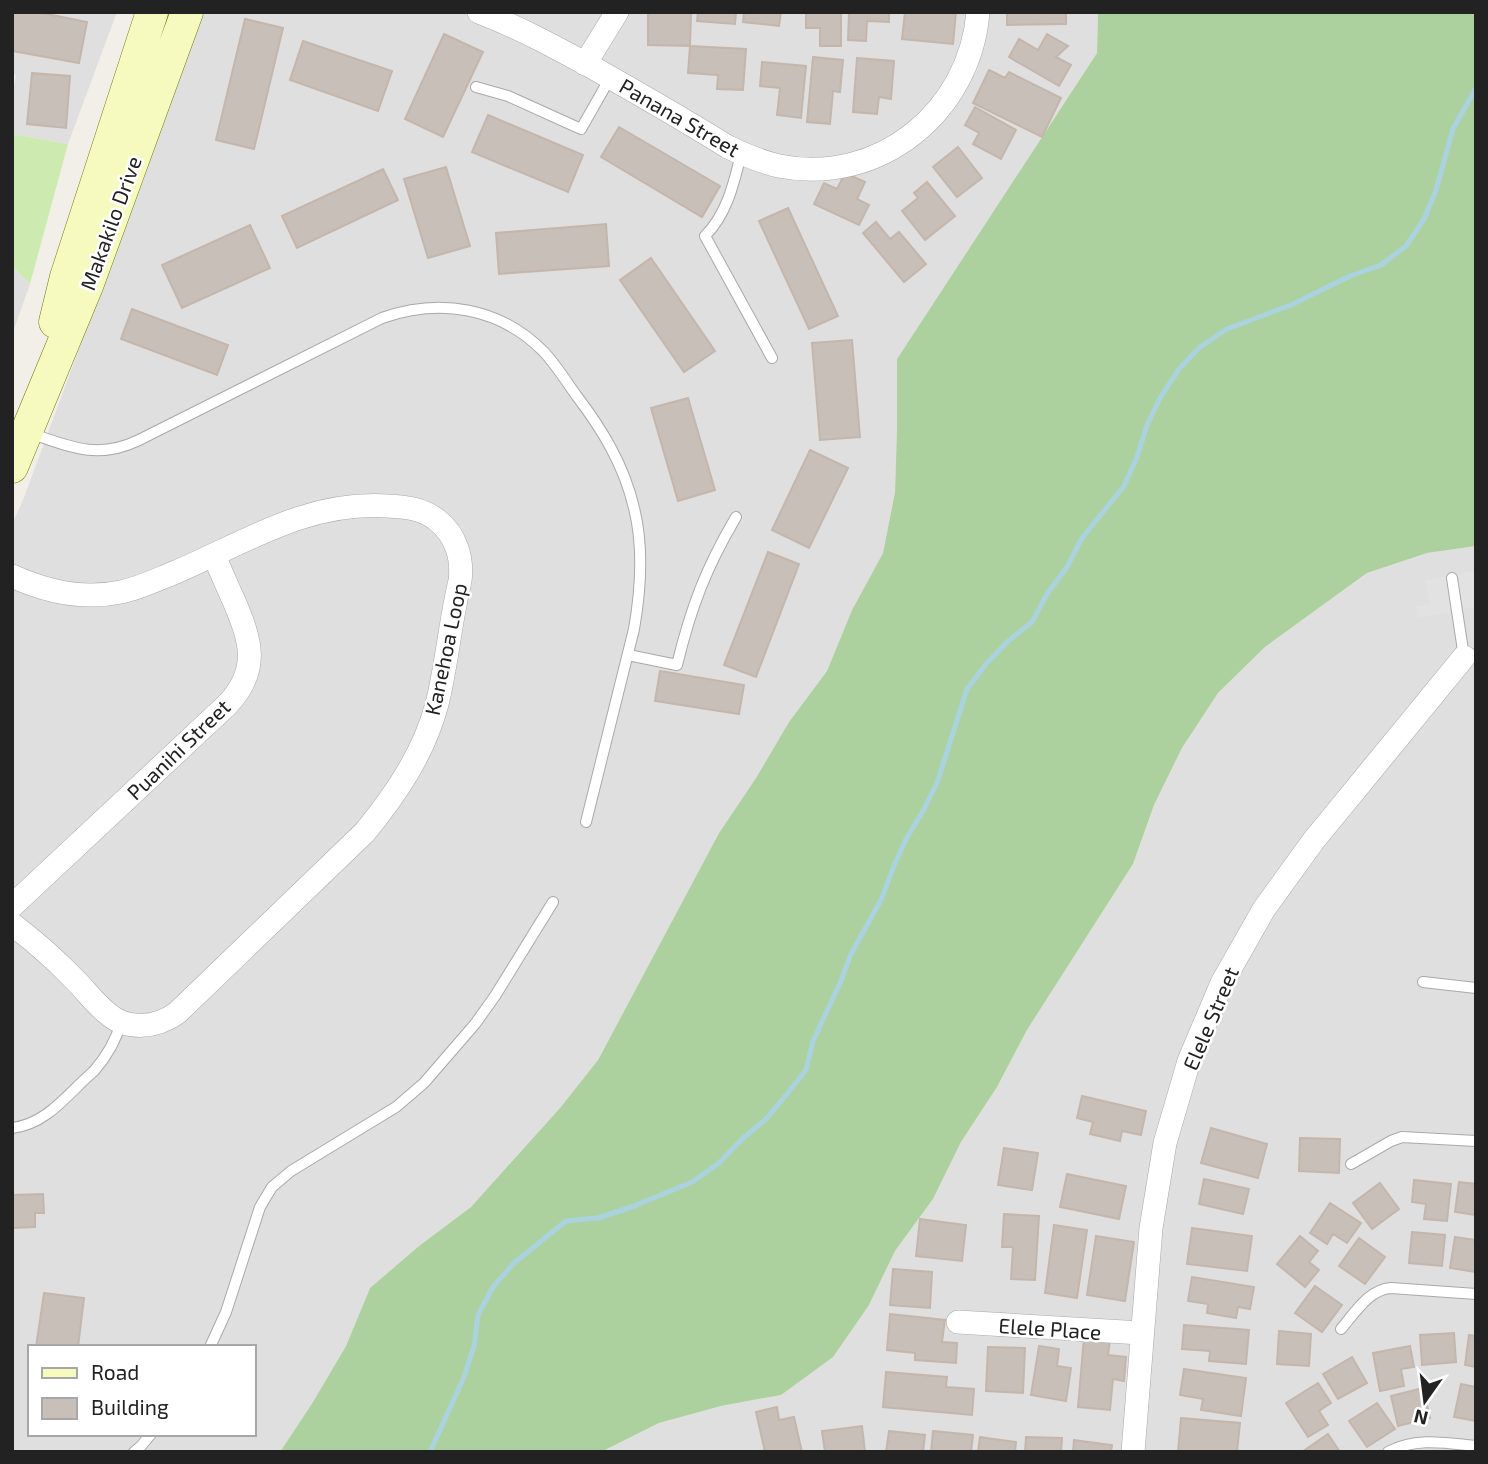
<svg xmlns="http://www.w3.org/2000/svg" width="1488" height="1464" viewBox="0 0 1488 1464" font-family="'Exo 2',sans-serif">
<rect width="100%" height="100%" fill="#f2efe9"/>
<!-- residential -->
<path fill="#e0dfdf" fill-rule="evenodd" d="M12,12h105l-49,132 -56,-10v-39l4,-20 -4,-1z
M204,12h894l-1,41 -200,306v69l-2,64 -12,61 -31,57 -25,61 -38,51 -33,56 -37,55 -121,227 -38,48 -89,99 -52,39 -49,42 -24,58 -33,56 -33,50h-268v-928l11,-24zM30,1347h224v87h-224z
M12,266l18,18 -18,51z
M1476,546v906h-875l58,-29 62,-17 60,-11 88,-90 26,-54 38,-52 28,-57 36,-55 30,-57 106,-166 21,-59 28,-57 36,-55 47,-46 102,-74 60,-20z"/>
<!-- grass -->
<path fill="#cdebb0" d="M12,134l56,10 -38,140 -18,-18z"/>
<!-- forest -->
<path fill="#add19e" d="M1098,12h378v534l-49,7 -60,20 -102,74 -47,46 -36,55 -28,57 -21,59 -106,166 -30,57 -36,55 -28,57 -38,52 -26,54 -36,52 -52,38 -60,11 -62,17 -58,29h-321l33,-50 33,-56 24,-58 49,-42 52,-39 89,-99 38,-48 121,-227 37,-55 33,-56 38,-51 25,-61 31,-57 12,-61 2,-64v-69l200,-306z"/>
<!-- parking -->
<path fill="#e2e2e2" d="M1475,571l1,36 -58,11 -2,-11 14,-3 -5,-24z"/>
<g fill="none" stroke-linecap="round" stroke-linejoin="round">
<!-- stream -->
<path stroke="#aad3df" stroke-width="5" d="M430,1452l34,-75 10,-31 4,-31 15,-28 21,-24 52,-42 32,-3 31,-10 63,-26 27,-19 23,-24 24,-20 20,-24 20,-25 7,-29 27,-58 11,-29 31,-56 11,-30 13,-29 17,-28 14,-28 30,-94 19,-25 21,-22 25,-20 15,-28 20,-27 15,-29 42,-52 13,-29 10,-32 13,-27 19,-29 21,-22 27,-18 64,-24 59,-29 31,-11 25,-19 18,-27 12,-29 17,-61 23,-41"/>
</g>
<!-- building -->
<path fill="#c7bfb8" stroke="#c4b6ab" stroke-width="2" d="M12,12h25l50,10 -8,41 -67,-12z
M648,12h43l-1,34 -42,-1z
M698,12h38l-1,12 -38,-3z
M744,12h37l-2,14 -36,-4z
M806,12h35v34h-21v-18h-14z
M849,12h40v10l-22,-1 -1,20 -18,-1z
M905,12h51l-3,32 -51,-5z
M1007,12h59v12l-59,1z
M245,19l38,9 -29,121 -38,-9z
M444,34l39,18 -40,85 -38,-18z
M1047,34l21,12 -12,11 15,8 -12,21 -50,-29 10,-18 19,11z
M303,41l89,30 -14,40 -88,-31z
M690,46l56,3 -3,41 -26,-1 1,-14 -30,-2z
M813,57l30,3 -3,32 -7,-1 -3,33 -23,-2z
M857,58l37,3 -3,38 -12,-2 -2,17 -24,-2z
M762,62l44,4 -5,52 -24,-3 3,-27 -20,-2z
M989,70l16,8 4,-6 52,26 -19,39 -69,-34z
M32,73l38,3 -4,52 -39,-4z
M975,107l41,23 -15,29 -28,-15 6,-11 -14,-8z
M488,115l95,40 -15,37 -96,-40z
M619,127l101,59 -18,31 -101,-60z
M958,147l24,31 -25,19 -24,-30z
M446,167l24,79 -42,12 -24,-79z
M383,169l15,31 -101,48 -15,-32z
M845,173l20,9 -8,17 12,6 -10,20 -45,-21 10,-21 13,6z
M927,182l28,34 -30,24 -23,-29 16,-13 -4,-5z
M788,208l50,108 -29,13 -50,-108z
M876,222l14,17 9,-7 27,32 -22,18 -41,-49z
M606,224l3,42 -110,8 -3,-41z
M250,225l20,43 -88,40 -20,-43z
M651,258l64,93 -31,21 -64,-92z
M132,309l96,36 -11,30 -96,-36z
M852,340l8,97 -40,3 -8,-97z
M688,398l27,92 -37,11 -27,-93z
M810,450l38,18 -39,80 -37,-18z
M768,552l31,12 -43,113 -32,-12z
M660,671l84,14 -5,29 -84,-13z
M1082,1096l64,15 -5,24 -19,-4 -2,10 -30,-7 3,-12 -16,-4z
M1211,1128l56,16 -9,34 -57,-15z
M1300,1138l40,1 -1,34 -40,-2z
M1004,1148l34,5 -6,37 -34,-5z
M1067,1174l59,12 -7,33 -59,-12z
M1204,1179l45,10 -6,25 -44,-10z
M1414,1180l37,4 -4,37 -23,-2 2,-15 -14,-2z
M1459,1182l17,2v31l-21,-3z
M1380,1183l19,26 -27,20 -19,-26z
M43,1194l1,19h-9v14l-23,1v-33z
M1330,1203l31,20 -14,20 -14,-9 -6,10 -17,-11z
M1004,1214l35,2 -4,64 -24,-1 2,-32h-11z
M920,1219l46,6 -4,36 -46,-5z
M1054,1225l33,5 -10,68 -32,-5z
M1192,1228l60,8 -5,35 -60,-7z
M1412,1232l33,3 -3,31 -33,-3z
M1096,1236l38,6 -9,59 -38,-6z
M1300,1236l18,15 -9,11 10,8 -14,17 -28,-23z
M1455,1237l21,3v32l-26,-4z
M1359,1238l26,19 -20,27 -26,-18z
M893,1269l39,3 -2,36 -40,-3z
M1192,1277l62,10 -4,22 -12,-2 -2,11 -29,-5 1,-9 -20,-3z
M1315,1286l27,19 -20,27 -27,-19z
M44,1293l40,5 -6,49h-42z
M890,1314l55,6 -3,22 15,1 -1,20 -41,-3v-7l-28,-3z
M1184,1325l65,5 -3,34 -37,-3 1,-10 -28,-2z
M1279,1331l32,3 -2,32 -32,-2z
M1454,1333l2,29 -34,3 -2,-30z
M1469,1335l7,1v31l-11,-2z
M1084,1337l26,3 -2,15 18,2 -2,24 -11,-2 -3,31 -32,-3z
M1039,1346l20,3 -2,17 14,2 -5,33 -35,-6z
M1410,1346l4,21 -13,2 3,17 -24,5 -7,-38z
M988,1347l37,1 -2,45 -37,-2z
M1352,1357l15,26 -29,16 -15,-25z
M1184,1369l62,9 -5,38 -40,-6 2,-11 -23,-4z
M886,1372l61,5 -1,10 28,2 -2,26 -89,-8z
M1318,1383l13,20 -12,8 9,14 -20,12 -22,-34z
M1461,1384l15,3v34l-22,-4z
M1423,1388l7,30 -32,8 -7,-30z
M1377,1403l18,26 -28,18 -18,-26z
M777,1407l2,13 15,-3 8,35h-37l-9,-40z
M1181,1418l59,5 -3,29h-59z
M862,1426l3,26h-40l-3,-21z
M889,1431l36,4 -2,17h-37z
M933,1431l40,4 -2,17h-40z
M1328,1434l12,18h-38z
M980,1437l36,5 -1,10h-37z
M1026,1437l36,1 -1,14h-36z
M1074,1440l38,5 -1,7h-38z"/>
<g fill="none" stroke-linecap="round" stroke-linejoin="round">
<!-- service casing -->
<g stroke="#a9a9a9" stroke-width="12">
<path id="service" d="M476,87l32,9 73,33 29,-51
M741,154c-7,29 -14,60 -36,82l67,122
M30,433c40,14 68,27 109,7l243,-122c58,-20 118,-11 162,34 12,13 22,29 32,43 26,34 48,70 58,113 10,40 7,81 0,121l-48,193
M1452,578l12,79 12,-3
M628,655l49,10c14,-58 29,-97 59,-148
M1423,982l53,6
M12,1128c36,-4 57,-36 82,-57 13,-15 22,-30 27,-49
M1351,1164l40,-23 11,-4 74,4
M1341,1329c13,-15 28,-40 50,-41l85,6
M210,1347l16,-35 34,-105 12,-20 19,-16 105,-64 28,-24 51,-59 20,-28 58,-94
M134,1452l7,-6 10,-12
M1388,1452c28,-15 58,-9 88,-6"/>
</g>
<!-- minor casing -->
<g stroke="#a9a9a9" stroke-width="24">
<path id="minor" d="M479,12c39,15 74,34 111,54 46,26 93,53 138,81 17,8 33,15 51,19 100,20 191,-54 199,-154
M585,64l32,-52
M12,576c35,16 71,24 109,16 19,-4 37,-13 55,-20 70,-30 131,-71 211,-66 18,1 35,2 50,14 19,15 26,38 23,61 -10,41 -13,83 -23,123 -13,49 -41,90 -72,128l-188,181c-21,15 -50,18 -70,0 -13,-10 -22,-24 -34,-35 -19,-20 -39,-37 -61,-54
M12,906l216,-202c32,-35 23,-63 6,-103 -7,-15 -13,-30 -20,-45
M958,1322l183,11
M1133,1452l18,-224 14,-85 24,-82 33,-78 42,-74 50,-69 150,-183"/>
</g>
<!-- secondary casing -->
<g stroke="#707d05" stroke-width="33">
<path id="secondary" d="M55,322l11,-45 86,-265
M12,467l75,-181 100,-274"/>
</g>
<!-- service -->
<use href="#service" stroke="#fff" stroke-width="10"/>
<!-- minor -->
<use href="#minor" stroke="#fff" stroke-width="23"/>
<!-- secondary -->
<use href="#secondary" stroke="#f7fabf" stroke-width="32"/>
</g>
<g text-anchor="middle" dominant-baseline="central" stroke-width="5" stroke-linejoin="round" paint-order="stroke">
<!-- street labels -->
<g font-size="21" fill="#222" stroke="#fff">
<text transform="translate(680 117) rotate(30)">Panana Street</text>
<text transform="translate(110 223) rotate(-70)">Makakilo Drive</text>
<text transform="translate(445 649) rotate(-78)">Kanehoa Loop</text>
<text transform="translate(178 749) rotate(-44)">Puanihi Street</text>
<text transform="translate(1210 1018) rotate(-67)">Elele Street</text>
<text transform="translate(1050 1328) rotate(4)">Elele Place</text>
</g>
</g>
<!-- border -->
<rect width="1488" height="1464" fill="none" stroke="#222222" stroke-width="28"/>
<!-- legend -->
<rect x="28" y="1345" width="228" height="91" fill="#ffffff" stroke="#a7a7a7" stroke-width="2"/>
<rect x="42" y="1368" width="35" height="10" fill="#f7fabf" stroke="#a7a7a7" stroke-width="2"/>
<text x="91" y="1380" font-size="21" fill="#222222">Road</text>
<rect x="42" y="1398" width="35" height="21" fill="#c7bfb8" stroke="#a7a7a7" stroke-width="2"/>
<text x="91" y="1415" font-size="21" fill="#222222">Building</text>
<!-- north arrow -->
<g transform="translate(1425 1401) rotate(194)" stroke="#ffffff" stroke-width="5" paint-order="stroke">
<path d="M0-5L12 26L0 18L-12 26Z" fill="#222222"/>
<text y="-10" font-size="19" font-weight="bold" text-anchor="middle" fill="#222222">N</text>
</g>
</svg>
